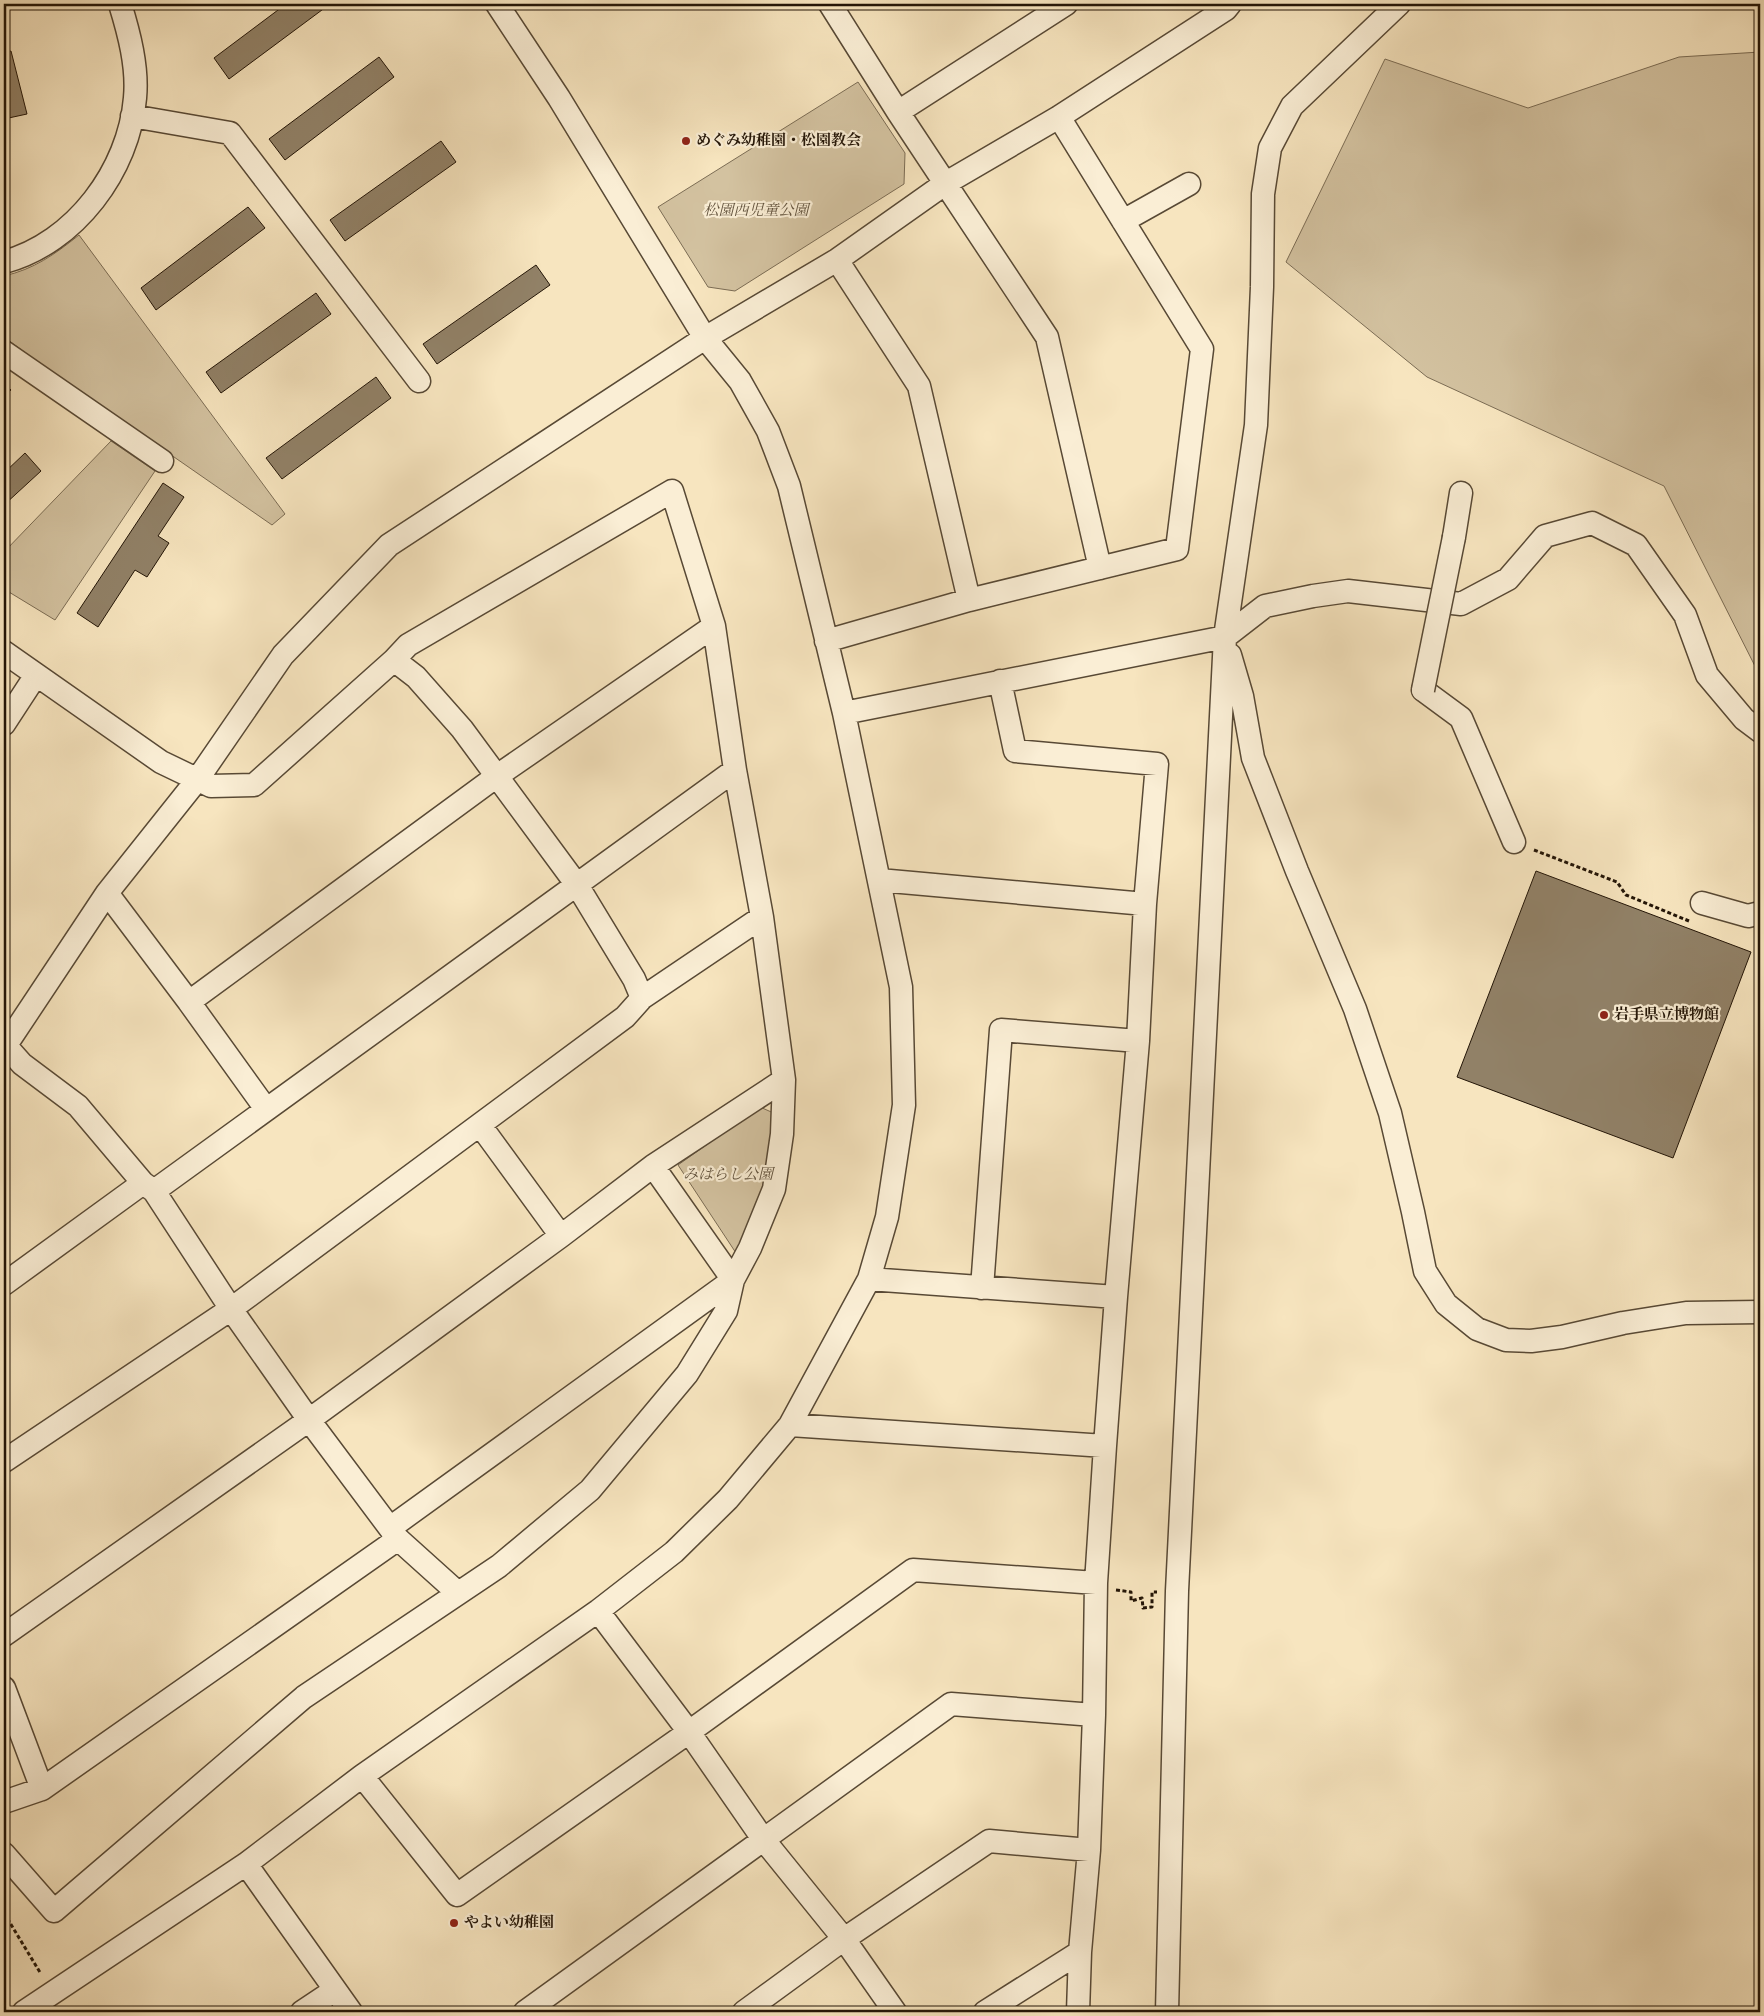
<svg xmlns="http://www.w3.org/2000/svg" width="1764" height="2016" viewBox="0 0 1764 2016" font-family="'Old Standard TT','Noto Serif JP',serif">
<rect width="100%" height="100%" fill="#f7e5bf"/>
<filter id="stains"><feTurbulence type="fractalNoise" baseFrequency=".004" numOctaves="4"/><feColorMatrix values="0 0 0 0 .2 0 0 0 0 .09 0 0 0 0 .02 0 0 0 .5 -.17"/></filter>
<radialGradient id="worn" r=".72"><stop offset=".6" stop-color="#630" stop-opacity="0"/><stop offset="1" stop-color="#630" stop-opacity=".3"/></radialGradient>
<!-- green -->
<path fill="#d3c2a0" stroke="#7b6c54" d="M1760,52v624l-96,-190 -237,-109 -141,-115 99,-203 143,49 151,-51z
M858,82l47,71 -1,31 -169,107 -27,-4 -50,-80z
M79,235l206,279 -13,11 -219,-152 -49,-36v-61c30,-7 50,-21 75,-41z
M111,441l44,30 -100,149 -51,-31v-37z
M760,1107l18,8 -12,65 -30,73 -58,-88z"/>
<!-- building -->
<path fill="#918167" stroke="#231507" d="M286,4h44l-101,75 -15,-21z
M11,51l16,63 -23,5v-66z
M379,57l15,20 -109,83 -16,-21z
M441,141l15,21 -111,79 -15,-21z
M248,207l17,21 -109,82 -15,-22z
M536,265l14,20 -113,79 -14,-20z
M316,293l15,21 -110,79 -15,-21z
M376,377l15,21 -109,81 -16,-21z
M4,383l7,7 -7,6z
M25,453l16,18 -37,34v-32z
M163,483l21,14 -26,39 11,7 -22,34 -12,-7 -37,57 -21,-14z
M1536,871l215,81 -78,206 -216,-81z"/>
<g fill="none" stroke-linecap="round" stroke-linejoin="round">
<!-- minor casing -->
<g stroke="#584935" stroke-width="25">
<path id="minor" d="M830,4l68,108 149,225 53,231
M898,112l168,-108
M132,116l98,17 189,248
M1123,221l66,-37
M837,260l82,126 50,214 208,-51 25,-200 -143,-232
M4,262c71,-19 125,-92 131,-164 3,-31 -6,-65 -15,-94
M4,352l158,109
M1454,537l7,-44
M714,626l21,144
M826,641l143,-41
M4,652l157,110 50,24 43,-1 140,-125 22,17 46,52 115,156 57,94 8,19 -17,19 -394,292 -227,152
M1230,655l12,41 11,62 44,113 58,138 35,104 23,99 12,59 21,33 31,25 29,11 25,1 31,-4 61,-14 63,-10 74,-1
M1423,690l38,28 53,124
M844,713l381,-76 40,-31 48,-10 35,-5 113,13 47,-25 37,-43 47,-13 44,22 49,70 22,60 37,44 16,12
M4,724l32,-49
M879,880l266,24 12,-140 -142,-13 -15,-70
M107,893l82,109
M1702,903l46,13 12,-3
M1138,1041l7,-137
M4,1048l103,-155 90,-113 86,-125 106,-110 316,-207 132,-78 109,-77 113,-66 167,-108 4,-5
M266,1109l-77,-107 308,-226 217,-150 -42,-135 -264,154 -14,15
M480,1125l81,111
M154,1191l581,-421 27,147 -120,81
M869,1279l247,18 22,-256 -137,-11 -19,258
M4,1284l139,-101
M1105,1446l11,-149
M390,1528l343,-248 -80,-114
M398,1539l60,54
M598,1611l91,121 74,107 81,100 51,73
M4,1635l305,-215 252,-184 92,-70 131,-86
M4,1688l38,101 356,-250 -89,-119 -78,-111 -77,-118 -11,-8 -65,-77 -56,-42 -16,-18
M1094,1715l2,-132
M362,1776l95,119 232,-163 224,-162 183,13 9,-137 -315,-21
M4,1802l38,-13
M4,1854l50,57 250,-214 195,-131 91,-76 97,-116 39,-63 7,-31 17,-32 24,-59 8,-55 2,-54 -22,-163
M246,1864l105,148
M1080,1952l9,-102
M24,2012l222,-148 116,-88 236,-165 76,-59 54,-53 62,-74 79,-146 18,-62 17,-112 -3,-118 -57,-274 -55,-227 -21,-55 -28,-50 -35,-43 -146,-240 -62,-94
M302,2012l33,-22
M525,2012l426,-308 143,11 -5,135 -100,-9 -145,98 -100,73
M985,2012l95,-60 -2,60
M1167,2012l10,-421 48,-954 31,-212 6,-138 1,-93 7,-46 22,-42 107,-102"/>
</g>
<!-- path -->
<path stroke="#231507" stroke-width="3" stroke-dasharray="4 2.5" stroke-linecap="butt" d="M1534,850l83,32 9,13 63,26
M1116,1590l15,2v9l11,-3 1,10 9,-1v-15h5
M4,1913l37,61"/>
<!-- minor -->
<use href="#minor" stroke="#faeed5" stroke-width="22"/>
<!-- minor-bridge casing -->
<g stroke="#584935" stroke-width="25" stroke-linecap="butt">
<path id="minor-bridge" d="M1423,690l31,-153"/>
</g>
<!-- minor-bridge -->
<use href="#minor-bridge" stroke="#faeed5" stroke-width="22"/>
</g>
<!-- markers -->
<g fill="#8f2418" stroke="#faeed5" stroke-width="2">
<circle cx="686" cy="141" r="5"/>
<circle cx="1604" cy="1015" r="5"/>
<circle cx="454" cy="1923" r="5"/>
</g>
<g text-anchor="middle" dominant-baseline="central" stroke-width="4.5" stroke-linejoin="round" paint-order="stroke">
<!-- poi labels -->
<g font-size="15" font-weight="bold" fill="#231507" stroke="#faeed5" text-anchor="start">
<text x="696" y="141">めぐみ幼稚園・松園教会</text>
<text x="1614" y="1015">岩手県立博物館</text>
<text x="464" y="1923">やよい幼稚園</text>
</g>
<!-- park labels -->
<g font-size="15" font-style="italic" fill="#61523d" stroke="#faeed5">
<text x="756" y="211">松園西児童公園</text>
<text x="728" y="1175">みはらし公園</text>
</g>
</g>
<!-- margin -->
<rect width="1764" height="2016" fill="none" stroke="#f7e5bf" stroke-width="20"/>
<rect x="5" y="5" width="1754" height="2006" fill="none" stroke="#231507" stroke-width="2.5"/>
<rect x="10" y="10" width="1744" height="1996" fill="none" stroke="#231507"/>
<rect width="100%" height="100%" filter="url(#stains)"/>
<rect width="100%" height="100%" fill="url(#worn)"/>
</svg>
